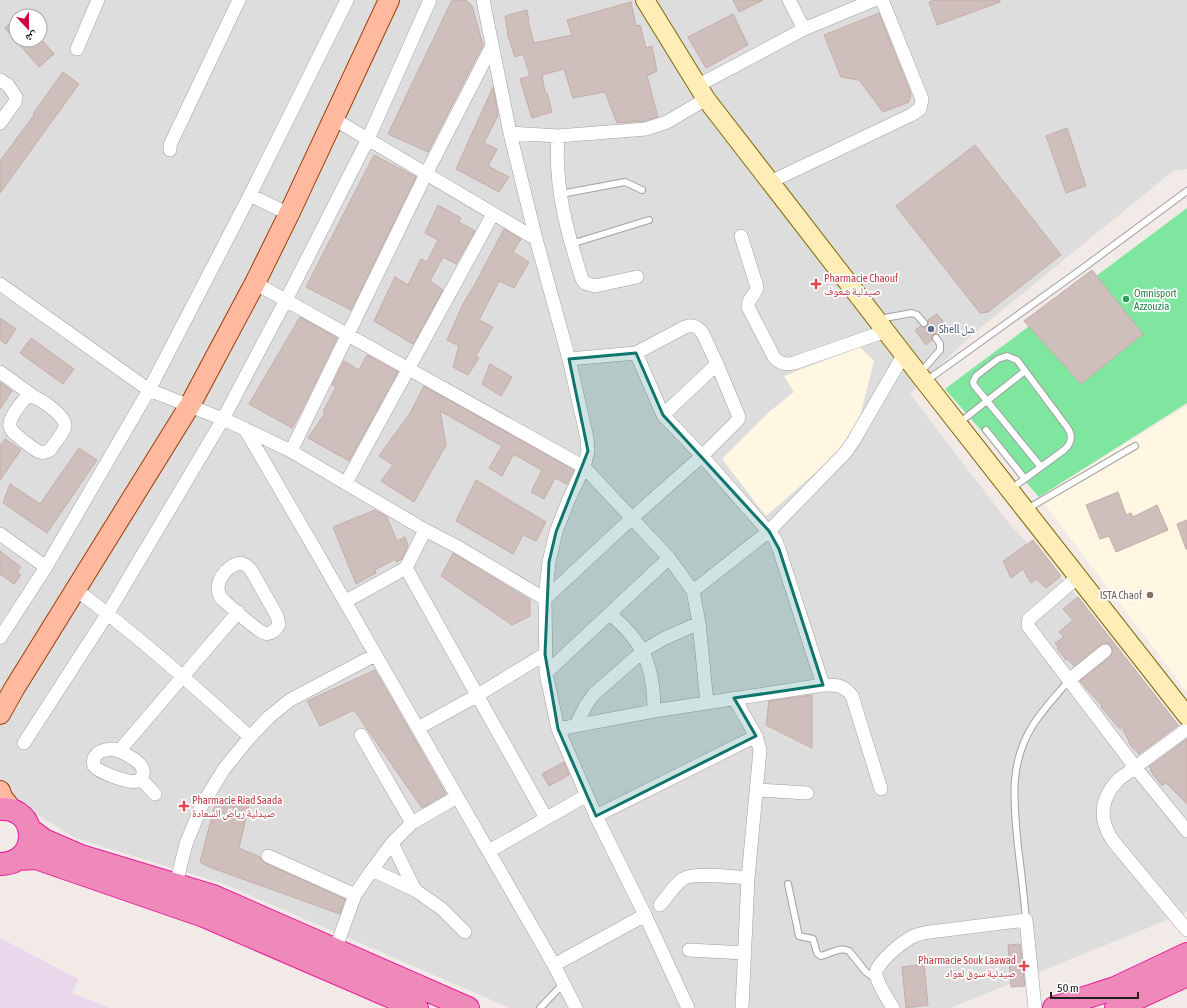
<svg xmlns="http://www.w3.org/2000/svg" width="1187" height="1008" viewBox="0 0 1187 1008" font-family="'Asap Condensed','Noto Naskh Arabic',sans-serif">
<rect width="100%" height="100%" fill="#f1eae6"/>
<!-- residential -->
<path fill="#deddde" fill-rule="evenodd" d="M0,0h1187v169l-14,2 -199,162 -64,61 101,132 56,58 120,151v177l-237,96h-440l-286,-124 -149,-46 -49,-30 -26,-1zM16,16h24v24h-24z"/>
<!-- industrial -->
<path fill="#e9d8eb" d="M0,938l78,41 -6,14 38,15h-110z"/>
<!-- education -->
<path fill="#fff7e2" d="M860,347l14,14 -20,78 -88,77 -44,-57 47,-47 25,-20 -10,-16z
M1187,406v286l-148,-195z"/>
<!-- pitch -->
<path fill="#7fe6a0" d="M1187,208v195l-148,94 -94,-108z"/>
<!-- building -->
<path fill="#cebfbc" stroke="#c5aca7" d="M452,0h14l6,6 11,39 -55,107 -40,-18z
M733,0h30l-24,12z
M934,0h66v2l-63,23 -8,-23z
M631,2l5,24 4,-1 6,23 6,-2 5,25 -10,5 11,41 -14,4 -27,2 -12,-31 -32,6 -9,-29 -22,6 3,18h2l5,19 -20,6 -12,-39 10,-3 -7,-22 -8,3 -7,-21 -3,-20 22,-6 2,11h-1l6,22 38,-8 -5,-15z
M879,13l32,81 -2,8 -26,10 -24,-32 -18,-3 -17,-42z
M733,14l15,31 -42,23 -18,-31z
M16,18v22h26l12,14 -15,13 -34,-39z
M63,72l16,12 -79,109v-32l34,-46 -1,-1z
M493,87l5,28 -14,28 13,6 -9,17 21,11 -10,15 -43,-23z
M1067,128l19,58 -20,7 -20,-57z
M975,145l86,110 -73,57 -8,1 -84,-107z
M374,155l42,22 -65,133 -45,-23z
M438,205l23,13 -2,4 16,9 -19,33 -13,-7 -13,24 13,9 -30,54 -39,-23 21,-44 13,8 13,-26 6,3 11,-22 -13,-7z
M504,229l17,10 -8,13 16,10 -15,26 -15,-7 -20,39 14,7 -17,29 3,2 -11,17 -15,-8 6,-21 -12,-6 16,-36 12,-20z
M1092,270l51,64 -62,50 -57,-63z
M937,314l11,14 -9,7 -3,-1 -3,1 -1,3v2l-6,5 -11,-15 6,-4 2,1h4l1,-3v-4z
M300,317l37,21 -36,74 -9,16 -43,-24z
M0,318l16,11 -10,15 -6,-4z
M31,338l43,31 -11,15 -43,-31z
M367,355l31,17 -49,89 -41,-23 17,-25 -2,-1 13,-25 -4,-2 12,-24 15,9z
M490,364l22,13 -11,19 -19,-12z
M0,382l12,9 -12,18z
M424,386l150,84 -7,14 -12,-6 -11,21 -13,-7 11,-22 -27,-15h-2l-11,21 -13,-8 13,-22 -62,-35 6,34 -32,57 -33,-21 12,-16 -14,-9 28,-39h1z
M5,439l16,11 -21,30v-34z
M79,448l18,12 -50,73 -44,-30 7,-19 30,20z
M476,480l70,42 -10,19 -13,-6 -10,19 -57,-33z
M1118,492l8,23 5,-2 2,4 24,-12 11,25 -52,22 -7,-16 -9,3 -14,-34z
M375,510l12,7 10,24 8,-4 3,8 -6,14 -6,3 -1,-3 -20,11 1,3 -20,11 -23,-57z
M1187,520v29h-1l-9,-25z
M1033,540l28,36 -15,12 -10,-9 -5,4 -8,-14 -12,9 -8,-17z
M0,551l21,16 -4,5 4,3 -7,9 -14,-10z
M453,553l77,47v16l-18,9 -71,-49z
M1078,597l100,128 -39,29 -8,-8 -9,-19 -2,2 -19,-22 1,-1 -22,-25 30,-24 3,-7 -2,-4 -3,-3 -8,2 -26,21 -7,-8 -1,2 -9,-12 2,-1 -4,-4 9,-6 -5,-5 14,-12 -10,-11z
M375,670l71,124 -24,14 -68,-98 -34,16 -13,-25z
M812,695v53l-46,-23 3,-24z
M1187,739v65l-21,-21 -4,3 -12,-16 2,-1 -3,-2z
M564,762l5,13 -20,11 -7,-12z
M217,797l32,8 -10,43 21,9 5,6 80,36 -5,15 -131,-47 -9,-5z
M1020,944l5,42 -14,1 -3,-42z
M924,964l4,41 -22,3 -4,-41z"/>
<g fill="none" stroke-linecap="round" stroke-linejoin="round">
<!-- lane casing -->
<g stroke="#a1a1a1" stroke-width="8">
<path id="lane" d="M561,194l64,-12 17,8
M571,244l78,-24
M879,319l33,-6 5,2 7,8
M920,373l20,-23v-6l-4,-6
M926,381l153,-110 108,-80
M959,423l66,-52
M986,430l39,49
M1011,489l53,-39c8,-7 9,-15 3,-23l-50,-67 -10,-4 -9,3 -22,17 -3,6 1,3 67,82
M1027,509l108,-63
M788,884l11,52 14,3 4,14 4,3c9,-2 19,-10 28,-5l17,21 10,7
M1026,920c-2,-24 -5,-49 -8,-73 -4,-44 -10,-82 15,-122 10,-16 24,-30 36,-45
M540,1008l23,-24"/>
</g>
<!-- street casing -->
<g stroke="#a1a1a1" stroke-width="14">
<path id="street" d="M483,0l27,133 26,106 33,120 18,79 1,13 -4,16 -16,34 -12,31 -7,30 -4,37 1,74 12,56 38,87 49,99 43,93
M789,0l15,29
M77,49l21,-49
M0,80l8,5 8,12 -1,5 -15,21
M697,86l107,-57 70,-29
M334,119l202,120
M510,133l48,3 88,-7 21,-7 39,-23
M558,136c-4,49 9,97 24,143l3,4 10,3 42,-9
M170,150v-5l69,-145
M770,182l141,-67 9,-6 2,-10 -40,-99
M250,195l39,19
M741,236l16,51c-1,8 -10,12 -9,20l26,50c6,7 12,8 20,6l92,-32
M255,283l329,184 85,91 24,33 6,32 8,80
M0,284l149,106 74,29 22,10c104,178 206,357 309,536l22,43
M636,353l27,62 39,41 73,83 4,10 44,136
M0,372l33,24
M29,396c9,0 37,20 36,30 -1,8 -11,17 -15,24 -4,2 -6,3 -10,2 -8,-3 -21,-15 -27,-20 -2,-3 -4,-6 -3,-9 1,-7 13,-24 19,-27z
M663,415l54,-51
M245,429l46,22 134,79 31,16 89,53 87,-81 70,-62 36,-36 1,-3 -22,-53 -14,-30c-5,-8 -10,-10 -18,-7l-49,26 -67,6
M291,451l135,-277 66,-128
M346,483l147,-269
M0,534l46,33
M241,563l6,3 4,4 26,46 2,8c-3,6 -8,11 -15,9 -7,-2 -35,-28 -43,-35 -9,-14 5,-33 20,-35z
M406,568l140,250
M1078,577l-49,42 -1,7 107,141 52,64
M75,589c62,46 118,96 175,148
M693,591l76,-60 77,-79 8,-12 50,-86
M346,601l60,-33 19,-38
M610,614c34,28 44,53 44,97
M0,638l46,-71 103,-177 101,-195 97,-195
M546,673l123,-115
M1069,680l36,-29
M734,698l22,38 4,14 -12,128 -6,130
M576,725l10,-20 8,-11 49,-43 20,-12 36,-16
M418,728l60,-33 67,-41
M558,729l96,-18 169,-26c13,0 20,-1 29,11l29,93
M1187,729l-68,50c-19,20 -21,40 -6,62l74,89
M361,735l51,88
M24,743l84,-130 115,-194 63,-119 82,-161 62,-139
M114,749c9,3 32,14 29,25 -1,3 -3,6 -6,7 -7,3 -39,-9 -43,-15 -3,-13 9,-17 20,-17z
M119,751l119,-139
M141,779l14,15
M757,790l50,3
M596,816l160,-80
M392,843l23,47
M489,851l98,-56
M268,856l87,39
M372,870l43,20 27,19 23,23
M176,884l10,-40 16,-39 22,-36 26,-32 19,-20 21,-17 85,-45
M660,905c7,-8 14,-20 23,-26 10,-7 51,-2 65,-1
M335,950l20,-55 17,-25 20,-27 20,-20 45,-26
M689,950l56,3
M554,965l91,-50
M893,1008c-5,-8 -16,-25 -17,-34 -1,-10 26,-32 36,-37 5,-3 12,-4 18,-5l96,-12 9,88"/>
</g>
<!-- secondary casing -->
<g stroke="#7f6800" stroke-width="20">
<path id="secondary" d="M645,0l61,99 219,283 262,334"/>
</g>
<!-- primary casing -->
<g stroke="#9d3b00" stroke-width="22">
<path id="primary" d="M0,714l14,-25 176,-284 65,-122 34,-69 100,-214
M0,791l2,6 10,13"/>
</g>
<!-- highway casing -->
<g stroke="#e91a9d" stroke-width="24">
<path id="highway" d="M0,809c39,-3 41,55 0,55
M29,829l15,11 37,16 132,40 255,112
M18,859l18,-1 168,58 213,92
M1054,1008l61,-20 72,-34
M1116,1008l71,-33"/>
</g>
<!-- lane -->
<use href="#lane" stroke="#fff" stroke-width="6"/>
<!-- street -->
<use href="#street" stroke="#fff" stroke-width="13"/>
<!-- secondary -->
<use href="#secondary" stroke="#feedb7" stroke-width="18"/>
<!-- primary -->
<use href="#primary" stroke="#ffb99e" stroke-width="20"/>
<!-- highway -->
<use href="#highway" stroke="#ee89b9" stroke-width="22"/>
</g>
<!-- marked area -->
<path fill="#0f766e" fill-opacity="0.2" stroke="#0f766e" stroke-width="3" stroke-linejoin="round" d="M636,353l27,62 106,116 10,18 44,136 -89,13 22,38 -160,80 -38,-87 -13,-75 4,-92 7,-30 32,-81 -19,-92z"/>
<!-- markers -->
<g fill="#e0444e" stroke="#fff" stroke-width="1.5">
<path d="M814 278h4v4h4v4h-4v4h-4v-4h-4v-4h4z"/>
<path d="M182 800h4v4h4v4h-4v4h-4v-4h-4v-4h4z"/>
<path d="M1022 960h4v4h4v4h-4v4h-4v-4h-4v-4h4z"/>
</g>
<circle fill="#2e9e5b" stroke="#fff" stroke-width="1.5" cx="1126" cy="299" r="4"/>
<circle fill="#5c6f8a" stroke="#fff" stroke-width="1.5" cx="931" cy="329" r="4"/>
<circle fill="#8d6e63" stroke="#fff" stroke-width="1.5" cx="1150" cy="595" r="4"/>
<g text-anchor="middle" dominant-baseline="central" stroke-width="3.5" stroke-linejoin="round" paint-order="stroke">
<!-- health labels -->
<g font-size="11" fill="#be3a42" stroke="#fff" text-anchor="start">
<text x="824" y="278">Pharmacie Chaouf<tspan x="824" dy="13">صيدلية شعوف</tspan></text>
<text x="192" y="800">Pharmacie Riad Saada<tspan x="192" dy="13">صيدلية رياض السعادة</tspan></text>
<text x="1016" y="960" text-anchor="end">Pharmacie Souk Laawad<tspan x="1016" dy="13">صيدلية سوق لعواد</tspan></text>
</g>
<!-- leisure labels -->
<g font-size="11" fill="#27864d" stroke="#fff" text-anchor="start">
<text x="1134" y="293">Omnisport<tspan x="1134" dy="13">Azzouzia</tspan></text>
</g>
<!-- service labels -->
<g font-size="11" fill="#4e5e75" stroke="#fff" text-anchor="start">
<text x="939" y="329">Shell شل</text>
</g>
<!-- education labels -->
<g font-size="11" fill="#785e54" stroke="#fff" text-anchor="end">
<text x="1142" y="595">ISTA Chaof</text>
</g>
</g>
<!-- north arrow -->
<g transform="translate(28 28) rotate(158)"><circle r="19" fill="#ffffff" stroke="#a6a6a6"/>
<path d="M0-3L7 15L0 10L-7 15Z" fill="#d1003c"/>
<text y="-6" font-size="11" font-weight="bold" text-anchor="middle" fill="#202020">ش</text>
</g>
<!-- scale -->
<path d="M1051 992v6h87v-6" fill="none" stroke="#202020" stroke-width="2"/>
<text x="1057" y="992" font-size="12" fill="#202020" stroke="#ffffff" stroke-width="3" paint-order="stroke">50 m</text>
</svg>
